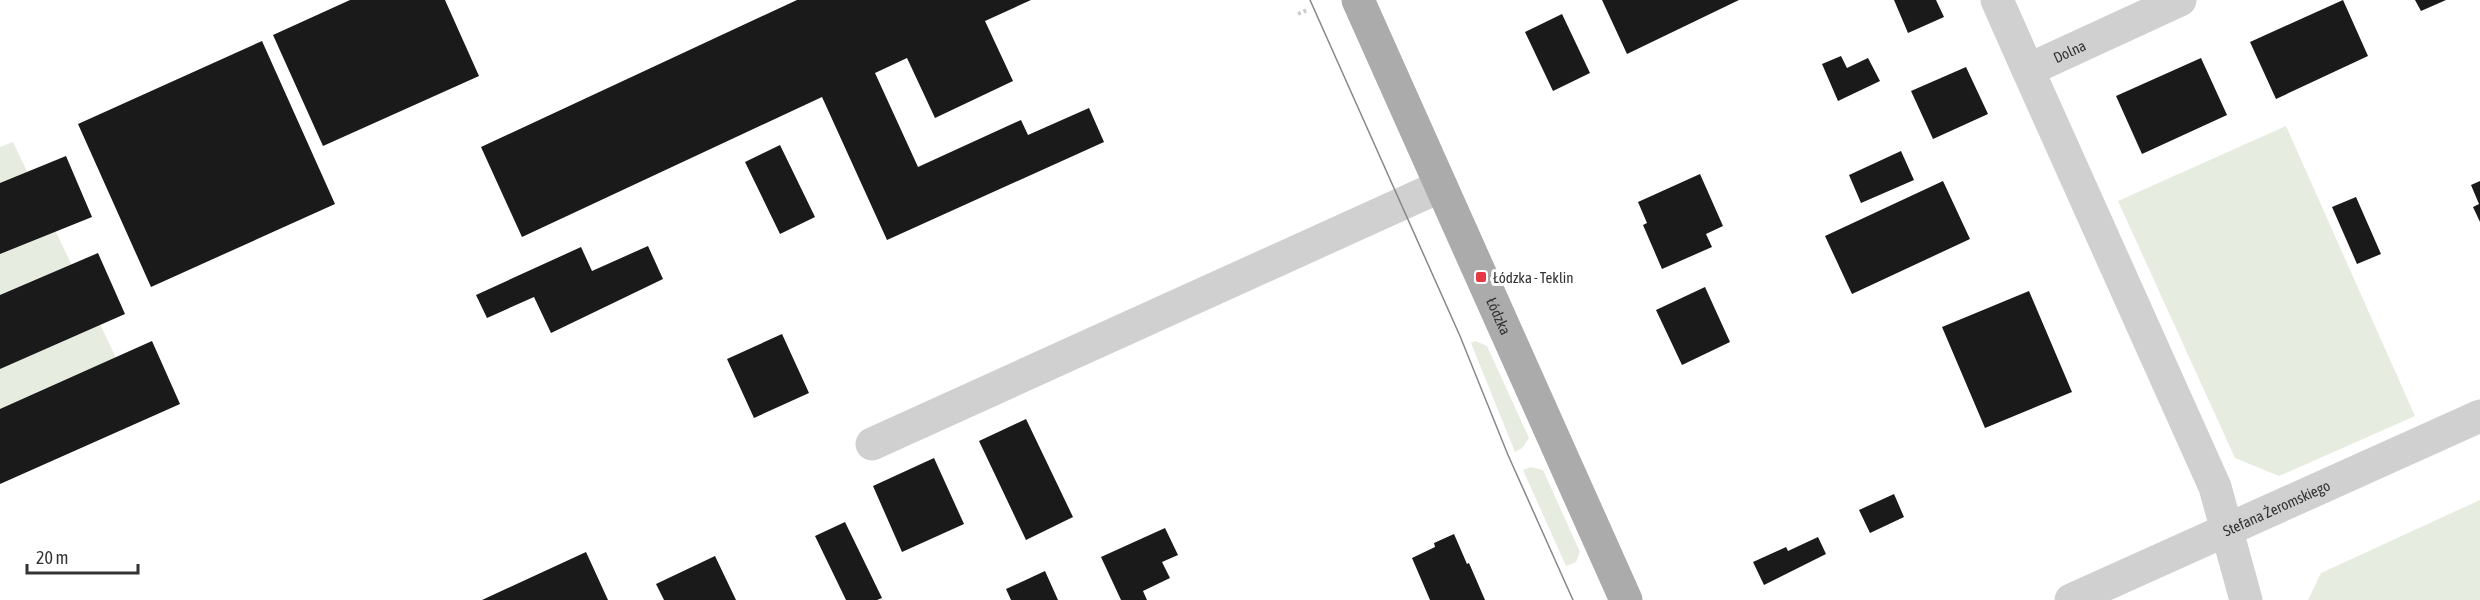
<svg xmlns="http://www.w3.org/2000/svg" width="2480" height="600" viewBox="0 0 2480 600" font-family="'Asap Condensed',sans-serif">
<rect width="100%" height="100%" fill="#fff"/>
<!-- green -->
<path fill="#e6ecdf" d="M2286,126l129,290 -136,60 -44,-18 -117,-257z
M13,142l115,241 -128,91v-327z
M1475,341l12,5 42,92 -7,10 -7,4 -44,-109z
M1531,467l12,3 37,82 -4,10 -10,4 -43,-96z
M2480,500v100h-172l13,-27z"/>
<!-- building -->
<path fill="#1a1a1a" d="M350,0h95l34,76 -156,70 -50,-111z
M797,0h234l-46,21 28,60 -78,37 -28,-60 -32,15 43,94 103,-47 7,15 61,-27 15,34 -217,98 -65,-143 -300,140 -41,-90z
M1602,0h137l-112,54z
M1894,0h42l8,17 -36,16z
M2343,0l25,56 -92,43 -26,-57z
M2415,0h31l-25,11z
M1562,14l28,59 -37,18 -28,-59z
M262,41l73,163 -184,83 -73,-163z
M1841,56l6,12 21,-10 12,23 -42,20 -16,-37z
M2201,58l26,57 -85,39 -26,-58z
M1966,67l22,47 -55,25 -22,-48z
M780,145l35,72 -35,17 -35,-72z
M1901,151l13,29 -53,23 -12,-28z
M66,156l26,61 -92,37v-71z
M1700,174l23,52 -17,8 6,13 -50,22 -19,-44 4,-2 -9,-21z
M1943,181l27,58 -118,55 -27,-58z
M2480,181v41l-7,-15 6,-3 -8,-19z
M2356,197l25,57 -24,10 -25,-57z
M648,246l15,33 -112,54 -17,-36 -47,21 -11,-23 105,-48 11,24z
M98,253l27,61 -125,55v-74z
M1705,287l25,55 -48,23 -26,-55z
M2029,291l43,101 -87,36 -43,-101z
M782,334l27,59 -55,25 -27,-59z
M152,341l28,63 -180,80v-75z
M1026,419l47,98 -47,23 -47,-99z
M934,458l30,66 -62,28 -29,-66z
M1894,494l10,23 -34,16 -11,-23z
M845,522l37,76 -5,2h-31l-31,-64z
M1165,528l13,27 -16,7 8,16 -27,13 4,9h-26l-20,-43z
M1454,534l13,30 2,-1 16,37h-55l-18,-42 23,-11 -1,-4z
M1818,537l8,17 -62,31 -11,-23 33,-15 2,4z
M586,552l22,48h-126z
M715,556l21,44h-72l-8,-16z
M1045,571l13,29h-47l-5,-11z"/>
<g fill="none" stroke-linecap="round" stroke-linejoin="round">
<!-- path -->
<path stroke="#cdcdcd" stroke-width="4" stroke-dasharray="3 3" stroke-linecap="butt" d="M1298,14l9,-4"/>
<!-- minor -->
<g stroke="#d0d0d0" stroke-width="33">
<path id="s1" d="M1997,0l31,70 152,-70"/>
<path d="M2028,70l187,417 31,113"/>
<path d="M872,444l569,-258"/>
<path id="s2" d="M2071,600l409,-184"/>
</g>
<!-- major -->
<path stroke="#ababab" stroke-width="33" id="s3" d="M1358,0l268,600"/>
<!-- tram -->
<path stroke="#888" stroke-width="1.5" d="M1310,0l150,336 48,119 65,145"/>
</g>
<!-- markers -->
<rect fill="#e63946" stroke="#fff" stroke-width="2" x="1475" y="271" width="12" height="12" rx="3"/>
<g text-anchor="middle" dominant-baseline="central" stroke-width="6" stroke-linejoin="round" paint-order="stroke">
<!-- street labels -->
<g font-size="15" fill="#333" stroke="#fff">
<text stroke="none"><textPath href="#s1" startOffset="122">Dolna</textPath></text>
<text stroke="none"><textPath href="#s3" startOffset="346">Łódzka</textPath></text>
<text stroke="none"><textPath href="#s2" startOffset="225">Stefana Żeromskiego</textPath></text>
</g>
<!-- poi labels -->
<g font-size="15" fill="#333" stroke="#fff" text-anchor="start">
<text x="1493" y="277">Łódzka - Teklin</text>
</g>
</g>
<!-- scale -->
<path d="M27 564v9h111v-9" fill="none" stroke="#333333" stroke-width="3"/>
<text x="36" y="564" font-size="18" fill="#333333" stroke="#ffffff" stroke-width="4.5" paint-order="stroke">20 m</text>
</svg>
